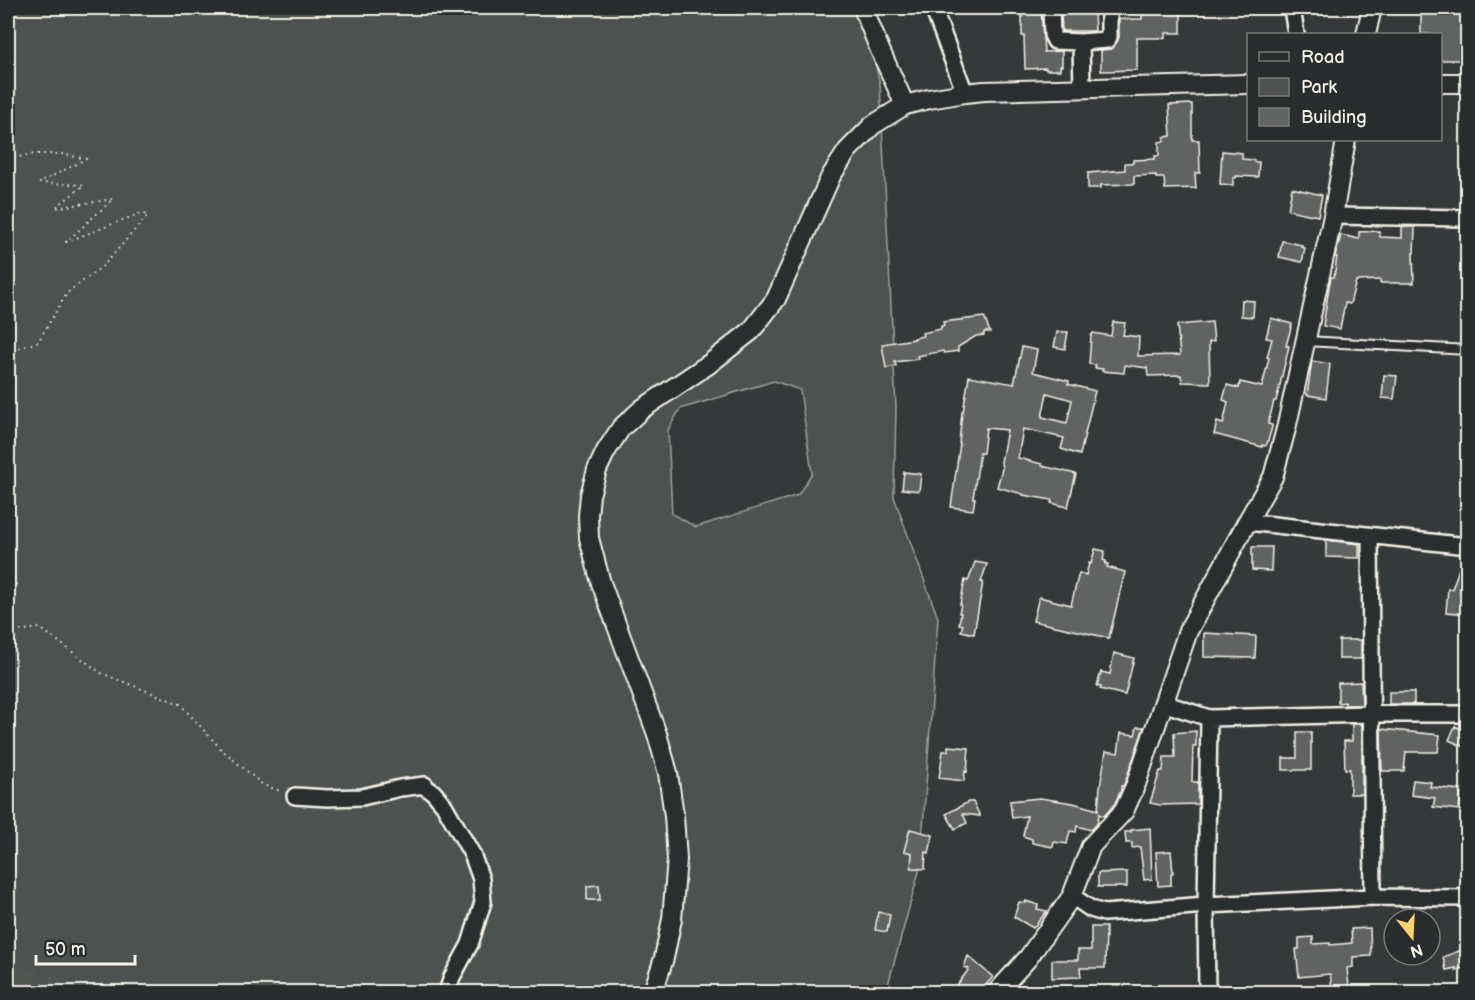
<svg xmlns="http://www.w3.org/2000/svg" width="1475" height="1000" viewBox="0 0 1475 1000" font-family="'Balsamiq Sans',sans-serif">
<rect width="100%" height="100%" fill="#363939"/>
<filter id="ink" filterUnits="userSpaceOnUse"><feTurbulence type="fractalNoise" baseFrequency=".0167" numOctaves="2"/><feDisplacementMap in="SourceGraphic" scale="12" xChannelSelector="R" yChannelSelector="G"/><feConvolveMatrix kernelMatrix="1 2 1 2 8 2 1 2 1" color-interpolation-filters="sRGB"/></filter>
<g filter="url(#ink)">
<!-- green -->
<path fill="#4e514f" stroke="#a1a19c" stroke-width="1.5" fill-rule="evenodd" d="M8,8h854l18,76 16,324 -2,89 44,121 -18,250 -34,124h-878zM774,381l26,9 12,83 -14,22 -102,32 -24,-13 -4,-84 12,-21z"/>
<!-- building -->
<path fill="#616362" stroke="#f4f1e8" stroke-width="1.5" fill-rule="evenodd" d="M1022,8h19l3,44 18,-1v15h-2v4h-14v-2l-21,1 -1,-33h-2z
M1142,8h39v25h-15v5h-29v32l-36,1v-21l10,-1 6,-7 2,-5v-18h23z
M1421,8h46v52h-27v-26h-19z
M1061,14h33l1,17h-33z
M1192,104v36h7l1,33h-5l1,15 -31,1 -1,-11h-8v-3l-22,1v8l-33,1v3h-13v-15l37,-3v-7h8v-3l22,-1v-3h4v-14l5,-1v-4l7,-1 -2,-31z
M1222,151l20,2v6l12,1v2h5l-1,15 -22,-1v2h-3v7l-13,-1z
M1292,188l30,7 -4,21 -30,-6z
M1402,227h13l-1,26h-1l1,30h-34v-3l-24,1 -6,23 -5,-1 -5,26 -17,-3 6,-39 2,-10h3l3,-20h-2l6,-22 18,4v-7l20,-1 1,6 22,1z
M1282,241l20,4 -1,2 4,1 -3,14 -23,-5z
M1242,300l12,1 -1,16 -12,-1z
M984,317l6,15h-6v3l-8,1 -18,11v4l-14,2 -1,-2 -26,5 1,3 -23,3 1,4 -10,2 -4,-24 32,-5v-1l9,-2 -1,-3 19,-4v-3h3l-1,-4z
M1271,318l21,6 -6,22h3l-10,43 -3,12h-2l-6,23 4,1v2l-5,17 -2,2 -3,-1v2l-48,-13 3,-12 6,2 5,-22 -5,-2 4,-15 12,3 1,-6 22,5 7,-29 -2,-1 5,-18 -6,-1z
M1113,322l12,1 -2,12 16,2 -1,19 42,-1 -3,-30 35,-3 2,19 -5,1 1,41 -28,-1 -1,-7 -33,1 -1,-8 -22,-3 -1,8 -22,-2 1,-2 -8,-1 1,-3 -7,-1 2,-28 2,-3 18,3z
M1057,332h11l-3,17 -11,-2z
M1022,347l15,3 -4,22 36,9 -1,3 27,7 -15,64 -19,-6 3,-11 -41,-9 -5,29 24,6v2l34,8 -8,33 -17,-4 1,-3 -29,-5v-1l-26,-7 5,-18 -1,-7 6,-32 -21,-2 -3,25h-3l-7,45h2l-2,12 -22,-3 9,-64h-1l3,-31h1l6,-36 45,8zM1047,393l25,7 -5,23 -25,-6z
M1312,361l18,3 -4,34 -19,-3z
M1384,375l13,1 -3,23 -12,-1z
M904,472l17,2 -2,17 -17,-2z
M1326,540l33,4v14l-33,-1z
M1252,547h20l-1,24 -19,-1z
M1095,549l10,2 -2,9 3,1 -1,3h3l-1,3 18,5 -16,66 -76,-17 6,-24 32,8 8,-32 7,2 3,-12 2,1z
M975,562l12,2 -6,18h2l-9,52 -13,-3 2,-6 -4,-1 2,-11h-2l2,-9h-1l5,-24 3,1 1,-2z
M1459,569l3,1 -2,23 7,1v20l-21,-2 2,-24 4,1z
M1204,633l51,3 1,1 -1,21 -51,-1z
M1339,640h22v19h-22z
M1114,653l20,5 -9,37 -25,-6 1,-2 -4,-1 4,-14 9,2z
M1361,682l1,23h-17v-3l-7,1v-20z
M1389,692h25v12h-25z
M1352,724h10v70h-12v-25h-5l-1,-28h8z
M1455,726l12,6v16l-18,-8z
M1137,727h7l-18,53 -3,6h-2v4l-7,15 -10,11 -5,-2 -2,10 -6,6 -14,-4 -1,6 -6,-1 -3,13 -13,-2 -1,5 -21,-4v-4l-9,-3 4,-20 -15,2 -2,-17 30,-3 33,5 25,7 2,-23 6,-36 12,2 3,-20 14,2z
M1381,729l59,6 -2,17h-32l-2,19h-22z
M1196,731v15h-3l-1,36h6v22l-38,1 -10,-2 10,-32h3l1,-14h11l-1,-24z
M1297,732h14v38h-28v-12h14z
M948,746l21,2 -2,24 -2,-1 -1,10 -25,-3 4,-27h5z
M1413,780l18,2 -1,5 31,3 -2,20 -26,-3 2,-9 -24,-3z
M968,802h5l7,14 -17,-2 4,9 -12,6 -9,-15z
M1150,828l2,51 -8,1 -4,-33 -8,1v-5h-6l-1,-11h6v-2z
M910,829l23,6 -4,18 -3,-1 -1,17 -14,-1 1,-15 -8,-2z
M1171,851l2,22h-2v12l-13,1 -2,-34z
M1127,872v15h-29v-14z
M599,885l1,15h-13v-14z
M1026,901l12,4 -1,4 10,2 -14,17 -19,-11 5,-15 7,1z
M878,912l12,3 -3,17 -12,-2z
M1091,927h15l-1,41h-25l1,9 -29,1v-18h26v-10h13z
M1370,928l1,28 -18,1v10l-6,1 2,18 -17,2 -2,-14 -31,3 -3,-28h3v-11l14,-1v7l17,-1v2l22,-2 -1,-14z
M1467,948v19l-11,3v-2l-10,2 -3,-13z
M968,956l25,21 -14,16h-28l18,-24 -5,-2z"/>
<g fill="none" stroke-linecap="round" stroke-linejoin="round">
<!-- motorway-tunnel -->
<path stroke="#525553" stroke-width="27" stroke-dasharray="27 14" stroke-linecap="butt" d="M8,976l50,16"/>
<!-- service casing -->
<g stroke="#f4f1e8" stroke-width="12">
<path id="service" d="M1306,341l162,9"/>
</g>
<!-- minor casing -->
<g stroke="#f4f1e8" stroke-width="20">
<path id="minor" d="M933,8l32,85
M1051,8l1,27 3,6 26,1 26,-2 2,-3v-29
M1292,8l4,26
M1081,42l1,47
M1333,216l135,2
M1247,522l221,24
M1370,536l3,361
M1163,703l46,15 163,-4h96
M295,796l32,2 35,-1 38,-9 25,-3v2l8,5 11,13 28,49 9,25 2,23 -13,42 -18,33 -5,15
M1072,896l19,13 13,4 102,-8 167,-8 95,1
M1207,992l-1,-87 3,-187"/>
</g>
<!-- tertiary casing -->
<g stroke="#f4f1e8" stroke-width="22">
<path id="tertiary" d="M863,8l17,42 25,55
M1366,34l6,-26
M1440,83h28
M653,992l11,-34 8,-39 5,-60 -3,-43 -6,-43 -11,-39 -56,-151 -12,-45 -1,-22 2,-21 7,-25 9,-19 15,-23 21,-19 67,-45 42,-33 25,-32 55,-123 17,-26 25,-25 32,-20 24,-6 36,-6 19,-2 264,-7
M997,992l31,-34 44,-62 19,-50 33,-35 12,-27 52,-153 59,-109 26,-45 13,-48 47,-213 13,-76"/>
</g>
<!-- path -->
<path stroke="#f4f1e8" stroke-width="2" stroke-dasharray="1.5 4.5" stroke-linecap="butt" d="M8,159l26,-5h28l24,5 -47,24 45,2 -29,23 58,-9 -47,43 75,-29 7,2 -44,50 -37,28 -29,49 -23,7 -7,6
M8,576l6,2 3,9 -9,10
M8,632l32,-4 61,45 79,31 40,44 43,37 18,6"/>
<!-- service -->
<use href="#service" stroke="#2a2d2e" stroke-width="8"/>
<!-- minor -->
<use href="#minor" stroke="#2a2d2e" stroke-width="15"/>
<!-- tertiary -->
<use href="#tertiary" stroke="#2a2d2e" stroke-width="18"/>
</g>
</g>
<!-- margin -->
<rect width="1475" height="1000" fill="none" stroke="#2a2d2e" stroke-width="30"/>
<rect x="15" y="15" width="1445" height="970" fill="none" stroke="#f4f1e8" stroke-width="2" filter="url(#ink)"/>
<!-- legend -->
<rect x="1247" y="33" width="195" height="108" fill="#2a2d2e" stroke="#7b7b78" stroke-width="1.5"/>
<rect x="1259" y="52" width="30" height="9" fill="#2a2d2e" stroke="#7b7b78" stroke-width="1.5"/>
<text x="1301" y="63" font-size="18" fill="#f4f1e8">Road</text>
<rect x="1259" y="78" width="30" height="18" fill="#4e514f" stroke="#7b7b78" stroke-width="1.5"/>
<text x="1301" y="93" font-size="18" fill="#f4f1e8">Park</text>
<rect x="1259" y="108" width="30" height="18" fill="#616362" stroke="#7b7b78" stroke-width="1.5"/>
<text x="1301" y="123" font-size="18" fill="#f4f1e8">Building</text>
<!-- north arrow -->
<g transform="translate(1412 937) rotate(162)"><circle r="28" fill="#2a2d2e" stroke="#7b7b78" stroke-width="1.5"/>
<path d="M0-4.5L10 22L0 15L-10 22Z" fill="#ffd166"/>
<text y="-9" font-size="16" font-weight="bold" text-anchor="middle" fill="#f4f1e8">N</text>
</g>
<!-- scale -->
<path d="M36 955v9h99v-9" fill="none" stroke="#f4f1e8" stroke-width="3"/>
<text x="45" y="955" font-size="18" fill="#f4f1e8" stroke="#2a2d2e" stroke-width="4.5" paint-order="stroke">50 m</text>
</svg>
